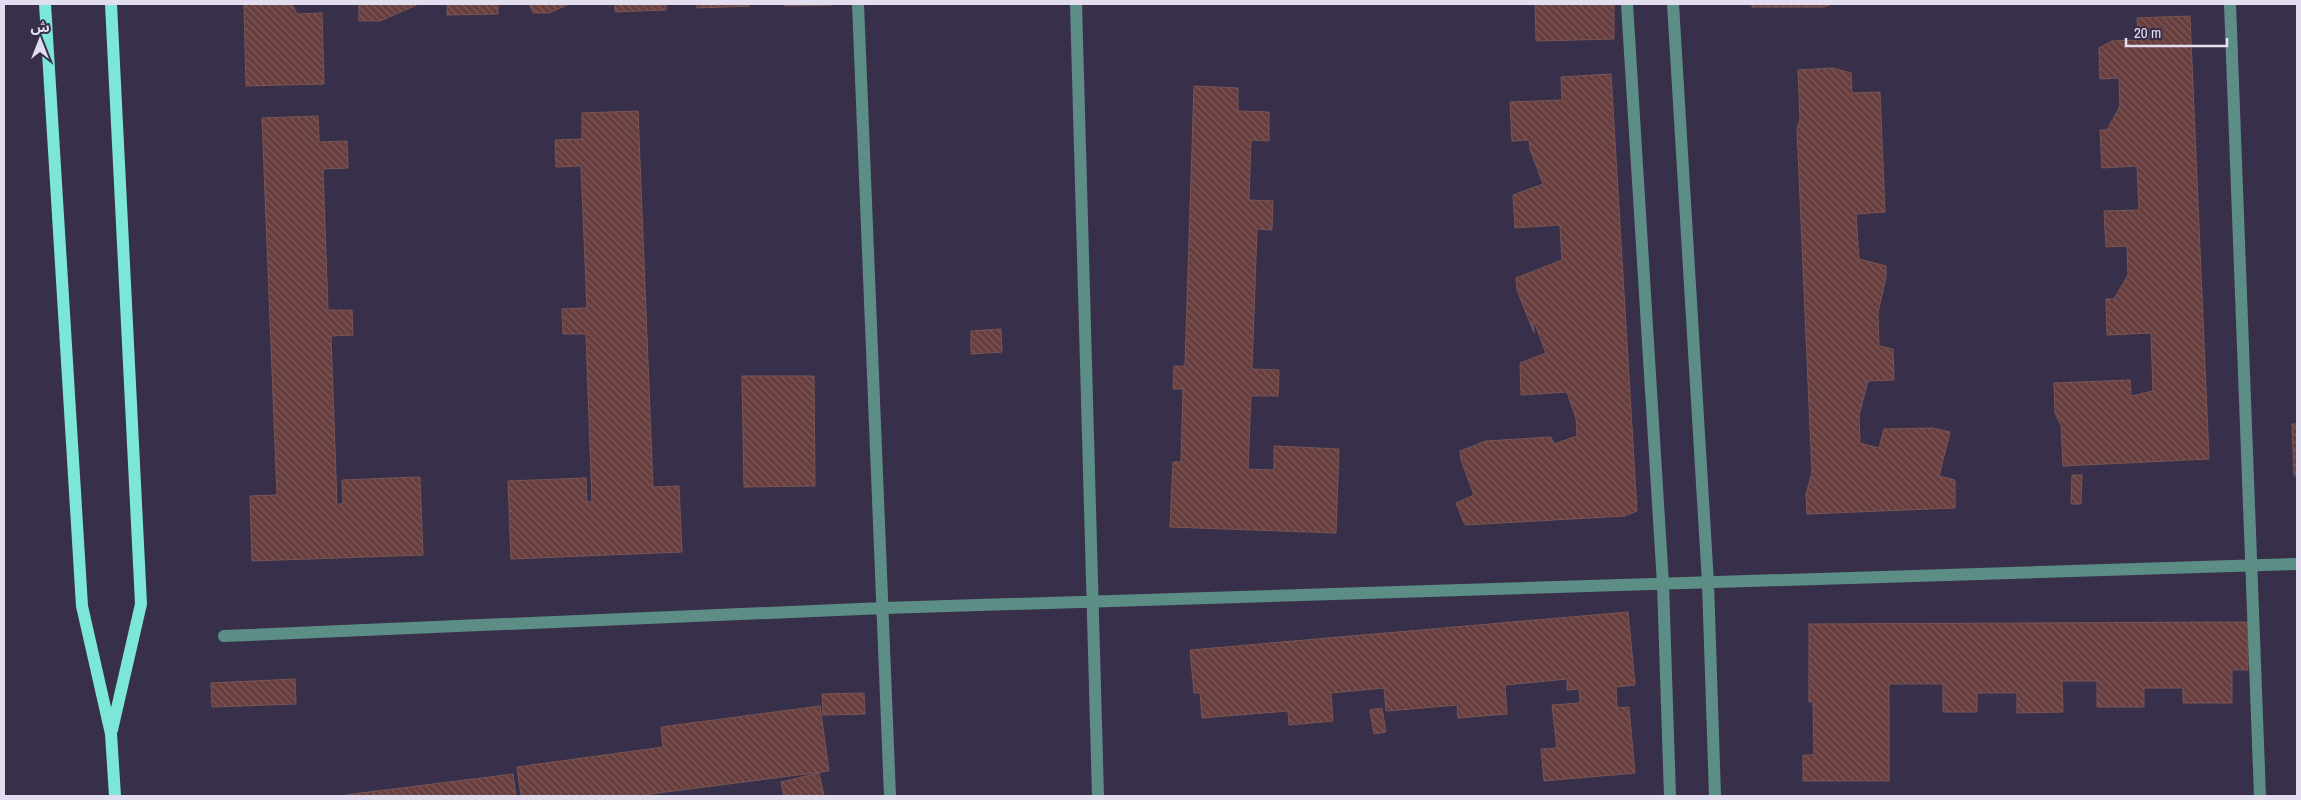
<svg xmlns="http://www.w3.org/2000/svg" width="2301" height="800" viewBox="0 0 2301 800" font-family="'Archivo Narrow','Noto Sans Arabic',sans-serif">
<defs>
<pattern id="building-back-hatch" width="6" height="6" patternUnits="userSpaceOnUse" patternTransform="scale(1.25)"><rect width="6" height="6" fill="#683d3d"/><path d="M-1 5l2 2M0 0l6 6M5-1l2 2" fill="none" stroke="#7d5959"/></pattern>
</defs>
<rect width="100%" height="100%" fill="#38304a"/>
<!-- building -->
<path fill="url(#building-back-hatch)" stroke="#785555" d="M244,4h48l5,10 25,-1 2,71 -78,2z
M359,4h60l-39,17h-21z
M447,4h51v10l-51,1z
M529,4h40l-20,9h-16z
M615,4h51v6l-51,2z
M697,4h52v2l-52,2z
M784,4h48v1l-47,1z
M1535,4h79v35l-78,2z
M1752,4h80l-8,3h-72z
M2190,16l19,443 -146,7 -2,-41 -6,-12 -1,-30 76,-3 1,16 22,-5 -2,-58 -44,2 -1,-36h8l14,-24 -1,-29 -21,1 -2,-36 35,-1 -2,-44 -35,2 -2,-38h7l13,-24 -1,-28 -19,1 -1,-31 13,-7 26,-1 -1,-22z
M1833,68l18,5 1,20 28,-1 5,120 -29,2 3,45 27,7v12l-8,34 1,34 14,3 1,31 -26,1 -9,34 1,28 19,5 5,-19 48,-1 18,4 -11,44 16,4v28l-148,6 -1,-20 6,-21 -15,-344 3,-10 -2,-49z
M1611,74l26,437 -12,5 -160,9 -9,-22 18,-8 -13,-35 -1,-9 26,-10 65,-4 3,7 23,-8 -1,-18 -9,-26 -46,3 -1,-32 26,-10 -13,-34 1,14 -17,-43 -1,-12 46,-18 -2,-35 -45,3 -2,-33 30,-11 -13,-35 -1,-9 -17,1 -2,-39 52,-2 -1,-23z
M1194,86l44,2v23l31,1v29l-18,-1 -2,60 24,1 -1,29 -15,-1 -5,140 27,1 -1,26h-27l-3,73 26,1v-24l65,3 -3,84 -166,-6 3,-65h8l2,-73h-10l1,-23h11z
M638,111l15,376 26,-1 3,66 -171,7 -3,-78 78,-3 1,24h5l-6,-168h-23l-1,-25 25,-1 -6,-142 -25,1 -1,-27 27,-1v-26z
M318,116l1,26 28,-1 1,27 -25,1 5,141h24l1,25 -22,1 6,168h6l-1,-24 78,-3 3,78 -171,6 -2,-65 27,-1 -15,-377z
M1001,329l1,23 -31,2v-23z
M742,376h72l1,110 -71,1z
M2292,424h5v52h-3z
M2072,475h10l-1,29h-10z
M1628,612l7,73 -19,2 1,21 12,-1 6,66 -91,8 -3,-32 16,-1 -5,-43 28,-2 -1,-14 -12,1v-11l-62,6 2,29 -49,4 -1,-13 -71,6 -2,-23 -53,5 2,28 -44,4 -1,-14 -86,7 -2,-25h-6l-4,-43z
M2248,622v48h-16v33h-49v-15h-39v19h-47v-26h-35l1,31 -46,1v-20h-40v19h-34v-28h-54v97h-86v-26h11l-1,-53h-4v-78z
M295,679l1,25 -84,3 -1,-24z
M864,693l1,21 -42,1 -1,-21z
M820,706l9,65 -194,25h-114l-4,-29 146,-20 -2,-20z
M1382,708l4,24 -12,2 -4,-24z
M819,773l5,23h-40l-3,-14z
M513,774l3,22h-171v-1z"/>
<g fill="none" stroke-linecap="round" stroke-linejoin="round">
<!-- minor -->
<path stroke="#5d8e86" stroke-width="12" d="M858,4l32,792
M1076,4l22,792
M1627,4l36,580 7,212
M1673,4l35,579 7,213
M2230,4l30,792
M224,636l660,-28 1413,-44"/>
<!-- major -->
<path stroke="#7ce6d7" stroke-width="12" d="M45,4l37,602 29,128 4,62
M111,4l30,600 -29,126"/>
</g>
<!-- border -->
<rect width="2301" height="800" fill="none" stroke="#e3deef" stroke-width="10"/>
<!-- north arrow -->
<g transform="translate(40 40)" stroke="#38304a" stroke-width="4" paint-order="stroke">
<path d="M0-4L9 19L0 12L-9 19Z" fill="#e3deef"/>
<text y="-8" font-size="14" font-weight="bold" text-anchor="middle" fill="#e3deef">ش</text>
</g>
<!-- scale -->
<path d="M2126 38v8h101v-8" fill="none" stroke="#e3deef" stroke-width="2.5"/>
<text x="2134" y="38" font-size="15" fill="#e3deef" stroke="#38304a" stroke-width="4" paint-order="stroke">20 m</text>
</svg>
